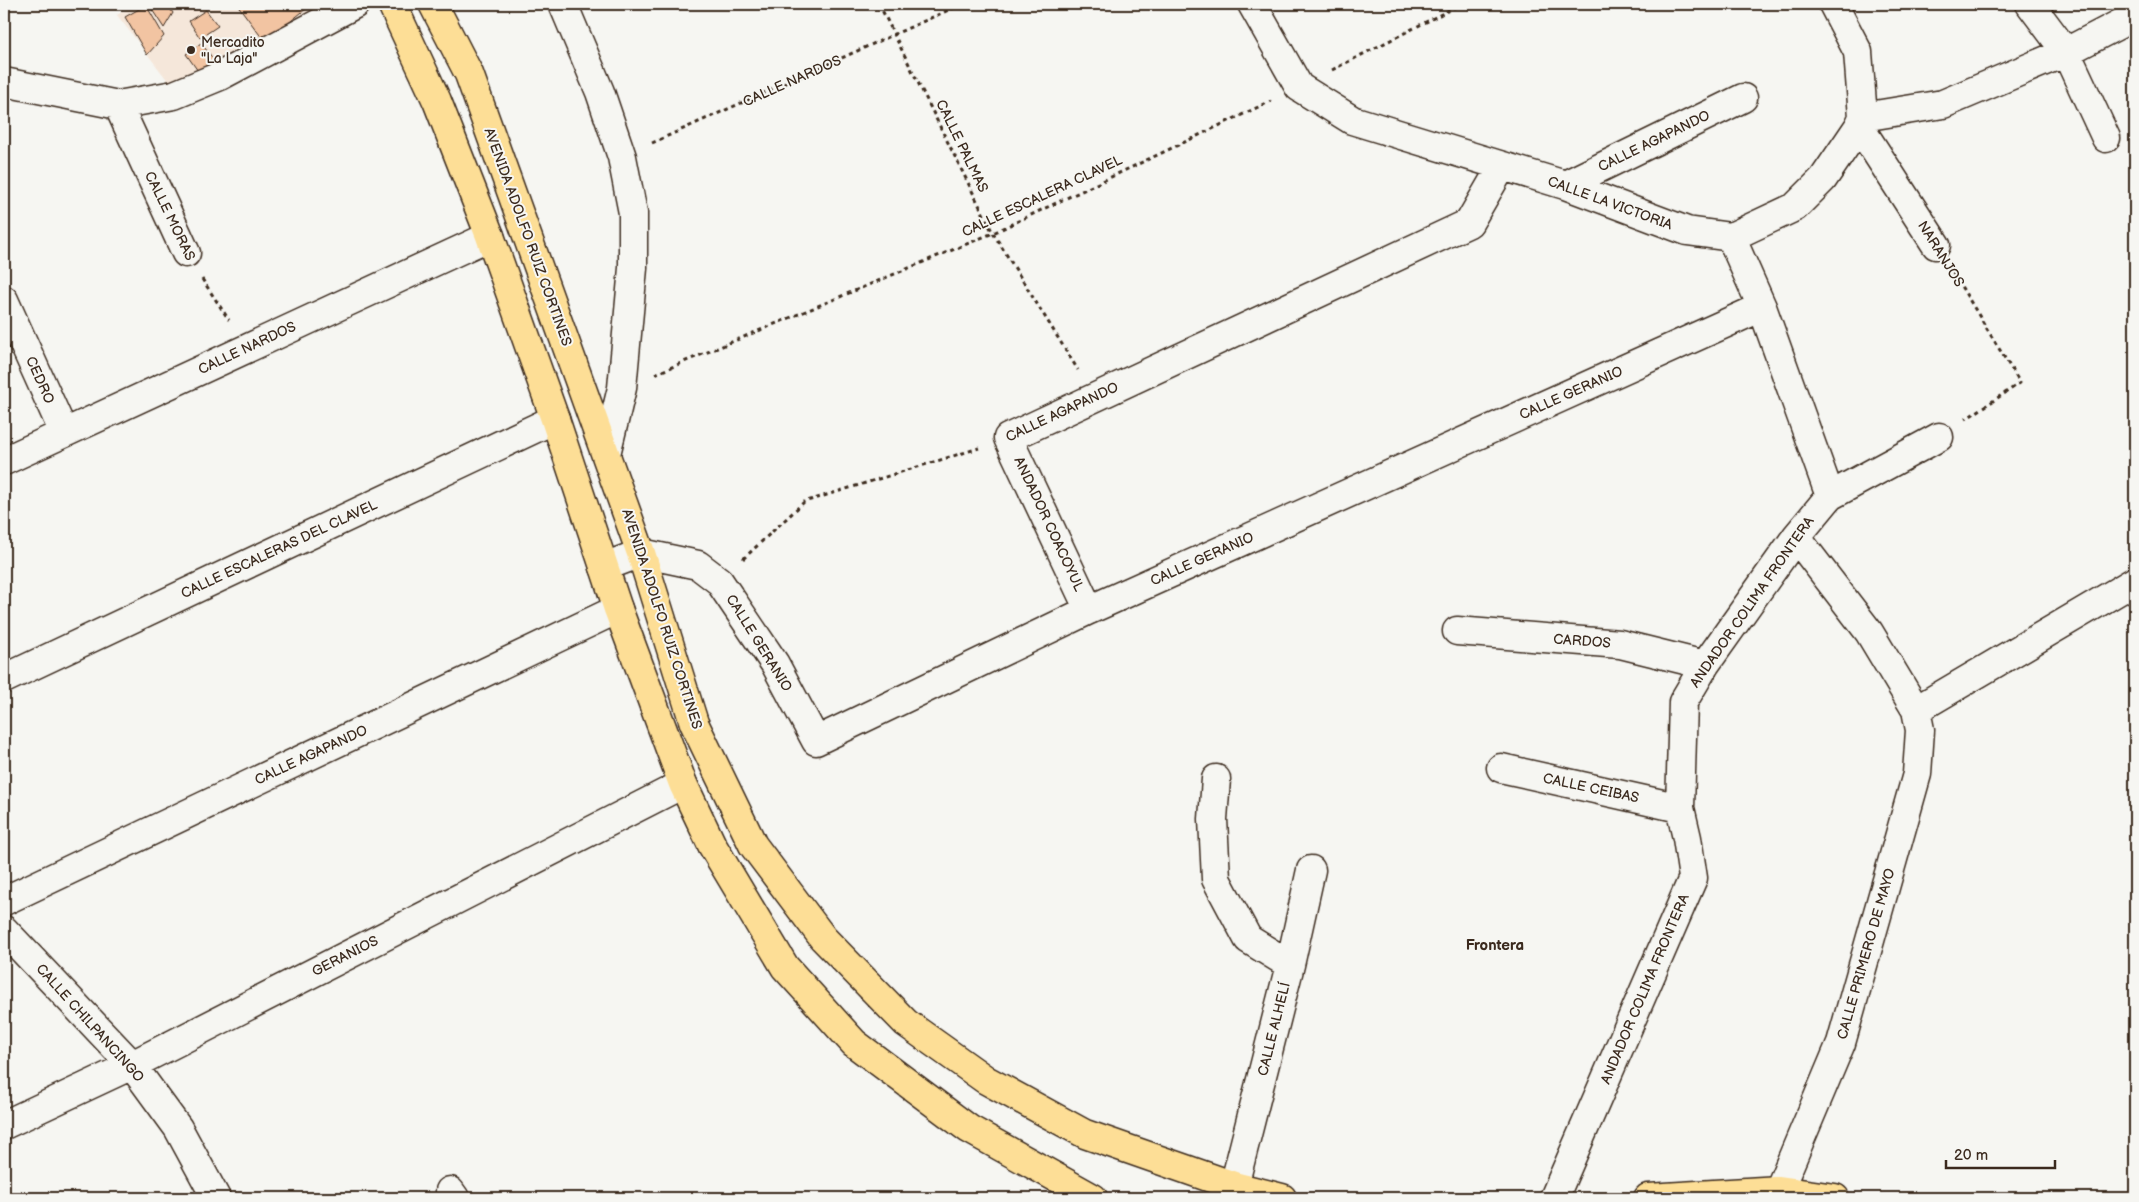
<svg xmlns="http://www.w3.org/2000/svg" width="2139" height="1202" viewBox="0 0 2139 1202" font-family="'Balsamiq Sans',sans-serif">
<rect width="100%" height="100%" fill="#f6f6f2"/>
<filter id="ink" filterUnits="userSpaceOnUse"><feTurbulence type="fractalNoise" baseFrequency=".02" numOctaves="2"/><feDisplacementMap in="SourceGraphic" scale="10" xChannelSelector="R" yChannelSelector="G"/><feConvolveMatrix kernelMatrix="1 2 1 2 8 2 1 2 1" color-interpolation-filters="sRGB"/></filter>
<g filter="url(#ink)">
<!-- built -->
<path fill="#f5e7da" d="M135,4h188l-151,82 -55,-71z"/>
<!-- building -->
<path fill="#f2c4a2" stroke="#3b2a1e" d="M151,4h16l6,9 -9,15 -15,-23z
M237,4h75l-47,38z
M146,5l18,31 -17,19 -22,-38z
M206,10l12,16 -18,12 -11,-17z
M201,43l13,17 -16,11 -12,-17z"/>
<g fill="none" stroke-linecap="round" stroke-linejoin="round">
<!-- minor casing -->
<g stroke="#3b2a1e" stroke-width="31">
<path id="minor" d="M563,4l37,88 22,65 11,56v55l-11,120 -16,66
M1252,4l47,83 53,33 213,65 122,46 44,6 64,-30 28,-28 36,-53 4,-9 -5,-65 -25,-48
M2030,4l36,48 40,86
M4,82l114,23 56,-10 46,-19 135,-72
M118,105l68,148
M1863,117l80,-13 123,-52 69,-36
M1859,126l77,119
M1565,185l178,-87
M1731,237l31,70 68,189
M4,300l60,133
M4,461l486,-225
M604,567l37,-14 57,12 21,16 56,83 41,77 273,-131 673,-303
M1089,610l-81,-172 461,-215 33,-57
M1457,631l163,13 85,21
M4,679l551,-260
M1916,710l219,-129
M1501,768l179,40
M1216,779l-3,40 3,60 32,60 42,26
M4,901l614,-292
M4,930l128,135 46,63 38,70
M4,1125l128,-60 551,-281
M1234,1186l56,-221 21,-95
M1779,1190l62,-147 76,-269 3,-44 -4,-20 -47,-78 -73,-95
M450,1191l5,7
M1554,1198l139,-320 -6,-40 -7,-30 3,-106 22,-37 91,-128 34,-41 109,-59"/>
</g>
<!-- major casing -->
<g stroke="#3b2a1e" stroke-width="31">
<path id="major" d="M392,4l45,97 53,135 65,183 63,190 65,175 29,61 73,122 69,76 115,86 124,69
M433,4l36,70 172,479 53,170 59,122 70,93 83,85 80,57 99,54 149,52 48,12
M1648,1198l131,-8 56,8"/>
</g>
<!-- path -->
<path stroke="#3b2a1e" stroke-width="3" stroke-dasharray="4 4" stroke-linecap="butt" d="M879,4l114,229 85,137
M1332,70l129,-66
M652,143l310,-139
M1953,273l67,110 -54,36
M202,279l27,41
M655,374l338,-141 278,-132
M743,559l61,-57 175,-54"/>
<!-- minor -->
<use href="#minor" stroke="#f6f6f2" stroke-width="28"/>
<!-- major -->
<use href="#major" stroke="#fdde96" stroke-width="28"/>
</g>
</g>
<!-- markers -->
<circle fill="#3b2a1e" stroke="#f6f6f2" stroke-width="2" cx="191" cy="50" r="5"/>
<g text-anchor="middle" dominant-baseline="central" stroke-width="4" stroke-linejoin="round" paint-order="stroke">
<!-- poi labels -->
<g font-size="14" fill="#3b2a1e" stroke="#f6f6f2" text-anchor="start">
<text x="201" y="42">Mercadito<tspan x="201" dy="16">"La Laja"</tspan></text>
</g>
<!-- street labels -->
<g font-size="14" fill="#3b2a1e" stroke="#f6f6f2">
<text transform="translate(792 81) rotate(-24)">CALLE NARDOS</text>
<text transform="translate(1654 141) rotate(-26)">CALLE AGAPANDO</text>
<text transform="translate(962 146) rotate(64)">CALLE PALMAS</text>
<text transform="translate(1042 196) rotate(-25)">CALLE ESCALERA CLAVEL</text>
<text transform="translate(1610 203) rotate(20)">CALLE LA VICTORIA</text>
<text transform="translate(170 216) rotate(64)">CALLE MORAS</text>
<text transform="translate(528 237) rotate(70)">AVENIDA ADOLFO RUIZ CORTINES</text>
<text transform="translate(1941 254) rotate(58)">NARANJOS</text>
<text transform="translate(247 348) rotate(-25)">CALLE NARDOS</text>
<text transform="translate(40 380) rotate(66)">CEDRO</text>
<text transform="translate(1571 393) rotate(-24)">CALLE GERANIO</text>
<text transform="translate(1062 412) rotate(-25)">CALLE AGAPANDO</text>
<text transform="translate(1049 524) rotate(65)">ANDADOR COACOYUL</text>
<text transform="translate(279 549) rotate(-25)">CALLE ESCALERAS DEL CLAVEL</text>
<text transform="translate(1202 559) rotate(-24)">CALLE GERANIO</text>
<text transform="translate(1752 602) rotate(-55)">ANDADOR COLIMA FRONTERA</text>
<text transform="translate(662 619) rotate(72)">AVENIDA ADOLFO RUIZ CORTINES</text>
<text transform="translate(1582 641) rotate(4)">CARDOS</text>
<text transform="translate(759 643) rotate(58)">CALLE GERANIO</text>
<text transform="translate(311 755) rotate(-25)">CALLE AGAPANDO</text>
<text transform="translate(1591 788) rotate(12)">CALLE CEIBAS</text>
<text transform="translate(1866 954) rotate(-74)">CALLE PRIMERO DE MAYO</text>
<text transform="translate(345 956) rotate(-27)">GERANIOS</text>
<text transform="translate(1645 989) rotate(-67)">ANDADOR COLIMA FRONTERA</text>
<text transform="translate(90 1023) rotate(48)">CALLE CHILPANCINGO</text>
<text transform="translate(1274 1029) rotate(-76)">CALLE ALHELÍ</text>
</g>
<!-- neighbourhood labels -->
<g font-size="15" font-weight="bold" fill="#3b2a1e" stroke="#f6f6f2">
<text x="1495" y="945">Frontera</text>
</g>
</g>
<!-- margin -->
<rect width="2139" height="1202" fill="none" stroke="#f6f6f2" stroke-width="20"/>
<rect x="10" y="10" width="2119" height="1182" fill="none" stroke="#3b2a1e" stroke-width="2" filter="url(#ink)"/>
<!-- scale -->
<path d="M1946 1160v8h109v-8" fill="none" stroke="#3b2a1e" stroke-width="2.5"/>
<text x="1954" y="1160" font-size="15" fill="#3b2a1e" stroke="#f6f6f2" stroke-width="4" paint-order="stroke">20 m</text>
</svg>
